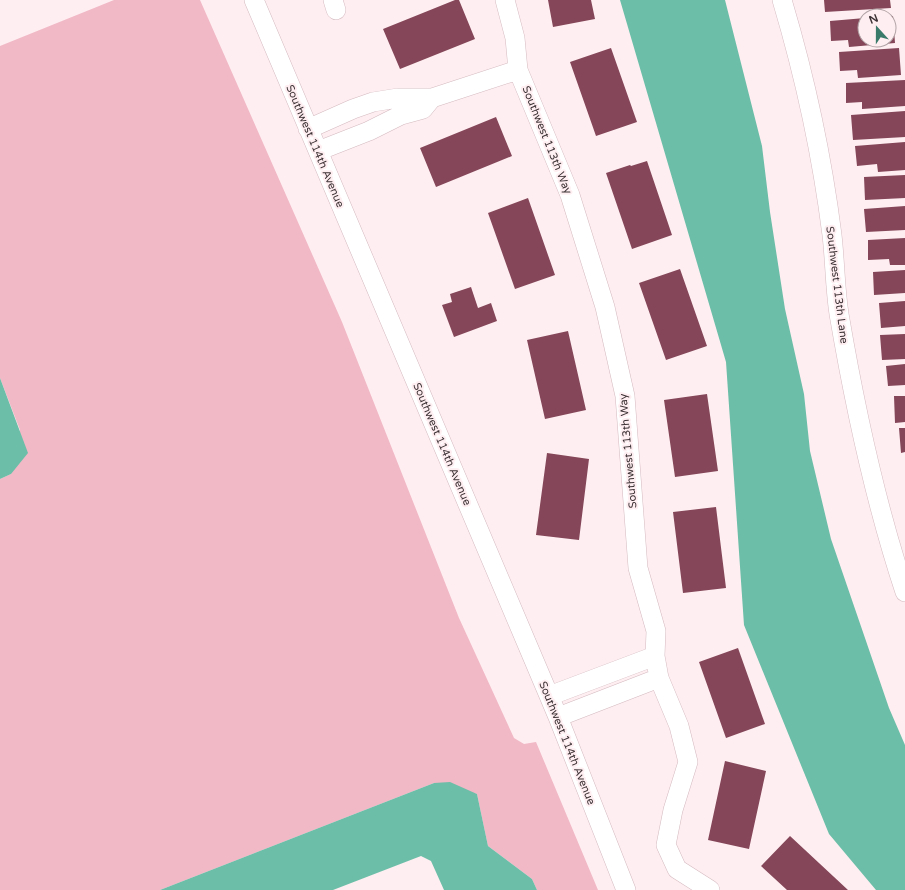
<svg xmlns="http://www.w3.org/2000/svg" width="905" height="890" viewBox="0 0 905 890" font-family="'Varela Round',sans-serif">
<rect width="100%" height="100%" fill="#feeef1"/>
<!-- green -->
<path fill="#f1b8c6" d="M114,0h86l142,322 117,296 55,120 10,6 12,-2 62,148h-61l-5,-11 -44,-33 -11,-52 -43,-11 -274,107h-160v-411l11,-5 9,-44 -20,-52v-332z"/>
<!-- water -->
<path fill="#6cbea8" d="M620,0h105l37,146 8,66 15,97 19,85 6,57 21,88 58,169 16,37v145h-29l-47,-56 -85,-209 -18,-263z
M0,378l28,75 -17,21 -11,5z
M450,782l27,12 11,52 44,33 5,11h-93l-13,-29 -10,-5 -88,34h-173l274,-107z"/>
<!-- building -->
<path fill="#844658" d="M455,0h4l16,39 -75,30 -17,-40z
M548,0h43l4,19 -42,8z
M824,0h66l1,8 -66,4z
M889,16h4l2,27 -46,4 -1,-7 -17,1 -1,-20 35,-3v22h24z
M611,48l26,74 -41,14 -26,-74z
M899,48l2,27 -43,3 -1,-8 -17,1 -1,-19z
M905,80v26l-43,3v-7l-16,1v-20z
M905,111v26l-52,3 -2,-25z
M496,117l16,39 -76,31 -16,-39z
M905,142v28l-27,2 -1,-8 -20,2 -2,-20z
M647,161l25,74 -40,14 -26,-76 24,-8 1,1z
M905,175v23l-40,2 -1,-23z
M528,198l27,77 -40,14 -27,-76z
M905,206v24l-39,2 -2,-23z
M905,238v27h-15l-1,-6 -21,1v-20z
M680,269l27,77 -41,14 -27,-77z
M905,270v23l-31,2 -1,-23z
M471,287l7,21 13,-5 6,18 -43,16 -12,-32 10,-3 -2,-8z
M905,301v25l-24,2 -2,-25z
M568,331l18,79 -41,9 -18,-79z
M905,334v25l-23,1 -2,-25z
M905,364v21l-17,1 -2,-20z
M707,394l11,77 -43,6 -11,-77z
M894,396h11v26l-10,1z
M899,428h6v24l-4,1z
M547,453l42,6 -10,81 -43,-5z
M716,507l10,81 -43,5 -10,-81z
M738,648l27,76 -39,14 -27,-76z
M725,761l41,10 -17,78 -41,-9z
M790,836l58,54h-61l-26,-24z"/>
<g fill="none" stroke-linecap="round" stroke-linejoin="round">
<!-- minor casing -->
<g stroke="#d4bac0" stroke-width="20">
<path id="minor" d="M254,0l304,717 68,173
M333,0l3,10
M505,0l10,38 3,32 52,125 35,112 20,89 13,172 18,63 -1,25 4,22 20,48 9,36 -15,48 -7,35 11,24 33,21
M782,0c23,77 40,156 50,235 3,26 3,53 7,79 16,94 36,188 66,278
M308,129l45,-20 20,-7 25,-4h34l86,-28
M318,151l51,-20 32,-16 22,-6 9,-11
M549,696l106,-40
M558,717l101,-39"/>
</g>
<!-- minor -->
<use href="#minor" stroke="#fff" stroke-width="19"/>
</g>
<g text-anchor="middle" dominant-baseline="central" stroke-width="4" stroke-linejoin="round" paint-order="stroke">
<!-- street labels -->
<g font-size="11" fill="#3d3235" stroke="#feeef1">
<text transform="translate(547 140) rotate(68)">Southwest 113th Way</text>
<text transform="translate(315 146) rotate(67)">Southwest 114th Avenue</text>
<text transform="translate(837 285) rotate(83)">Southwest 113th Lane</text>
<text transform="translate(442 444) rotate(67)">Southwest 114th Avenue</text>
<text transform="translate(628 451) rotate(-95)">Southwest 113th Way</text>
<text transform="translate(567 743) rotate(68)">Southwest 114th Avenue</text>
</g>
</g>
<!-- north arrow -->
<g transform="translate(877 28) rotate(339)"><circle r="19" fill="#feeef1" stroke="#b1a3a6"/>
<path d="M0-3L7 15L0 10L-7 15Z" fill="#397a6a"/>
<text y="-6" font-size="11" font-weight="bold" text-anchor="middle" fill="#3d3235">N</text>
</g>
</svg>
